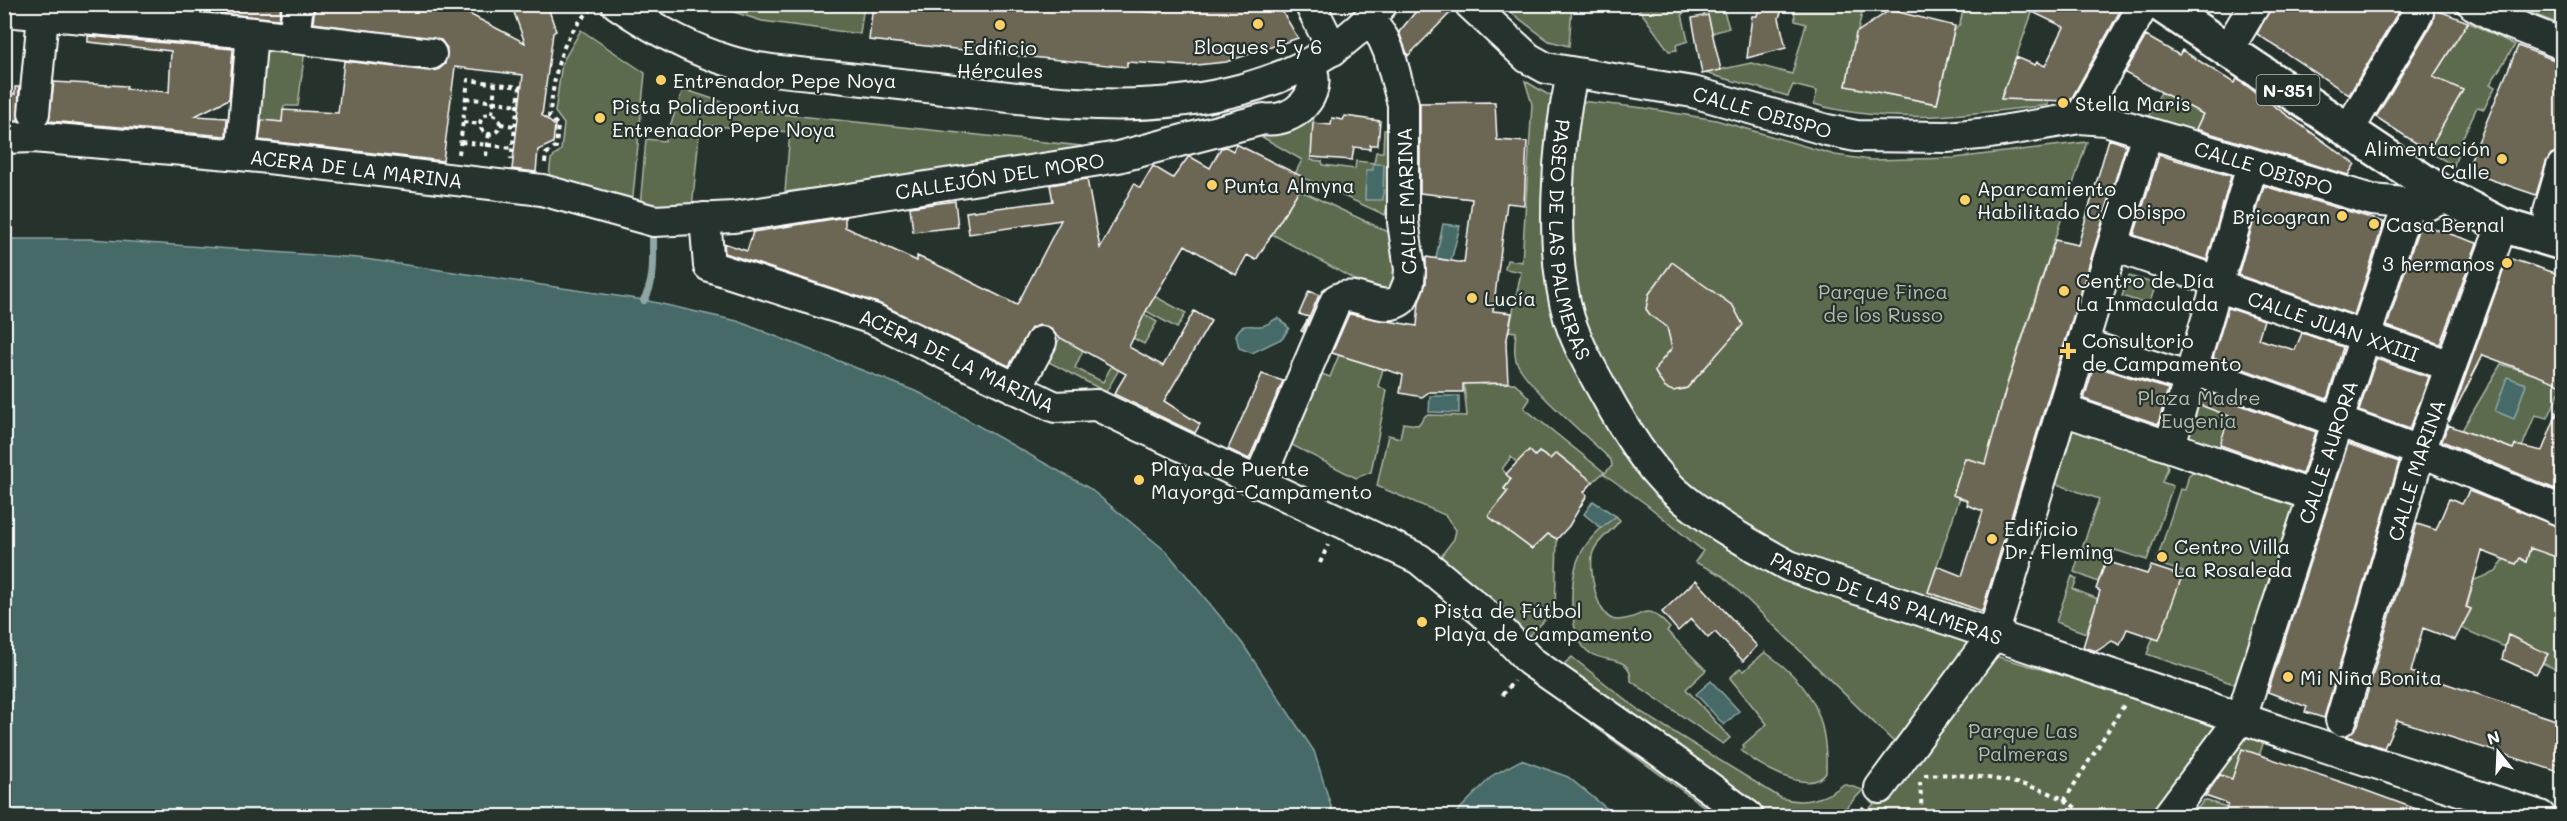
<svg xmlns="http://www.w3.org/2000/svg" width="2567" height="821" viewBox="0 0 2567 821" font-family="Mali,sans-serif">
<rect width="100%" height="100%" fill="#26332d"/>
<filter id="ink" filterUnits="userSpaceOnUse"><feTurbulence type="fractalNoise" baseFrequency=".0167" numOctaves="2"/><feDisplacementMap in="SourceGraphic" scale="12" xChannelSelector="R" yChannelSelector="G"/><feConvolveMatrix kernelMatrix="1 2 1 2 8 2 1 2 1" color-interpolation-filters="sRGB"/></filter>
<g filter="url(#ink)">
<!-- green -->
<path fill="#5c6b4d" stroke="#aeb5a6" stroke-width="1.5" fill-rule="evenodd" d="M712,5h152l-4,29 -98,-13z
M1501,5h71l-3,41 -20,-5z
M1636,5h86l7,23 -17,5 -11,-26 -19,7 6,27 -12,4 1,5 -8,1z
M1794,5h61l8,3 -17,78 91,18 17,-73 6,-7 4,-19h71l-34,93 48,1 -1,6c-78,9 -157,21 -234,-1l3,-13 -24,-6 -5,11 -83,-23 46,-10 41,11 14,-50 -11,-3z
M2509,5h53v20z
M2468,22l47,23 -25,39 5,3 -11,22 -7,-2 -15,32 -8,27 -26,-15 35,-61 -17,-7 -4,6 -15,-17z
M581,30l64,43 -13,133 -84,-21 3,-26 10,-9 3,-26 -9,-12 7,-49z
M258,45l47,4 -7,57h-14l-2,16 -29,-2z
M1525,81l22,13 13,2 -8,161 93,218 68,65 37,23 48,20 176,53 -77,109 -174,-169 -28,-14 8,-11 -57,-47 -42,-30 8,-8 -1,-6c-24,-24 -77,-67 -93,-95 -5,-9 -3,-23 -2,-33l-7,-1 12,-59 -16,-3 2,-9 15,2 10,-158z
M683,89l39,13 49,11 310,33v6l-296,40 5,-60 -90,-7 -8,84 -52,-2 6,-68 19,2z
M2161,92l42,22 -9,19 -47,-14z
M1580,101l64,7 72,12 119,35 35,5 85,-2 132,-16 -80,241 -21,82 -21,-7 -12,37 7,2 -32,95 59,21 -1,6 -158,-45 -124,-71 -51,-51 -22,-30 -51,-112 -12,-85zM1672,263l61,43 9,19 -55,63c-16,6 -25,-1 -32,-16l2,-6 16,-19 -3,-18 -19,-13 -5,-7 3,-15z
M1314,113l-3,47 11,1 1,4 32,4 1,-8 18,2 2,-11h7l1,-22 10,-1 1,81h-9l-1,5 -90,-41 7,-14 -43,-25z
M1299,190l96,45 1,52 -10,10 -114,-63z
M2129,276l27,8 -7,21 -27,-9z
M1154,296l32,17 -9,15 -31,-17z
M1139,311l18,11 -13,22 -26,-14z
M1071,319l12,31 -8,18 28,14 10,-19 8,3 -15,26 -59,-31z
M1339,355l44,14 -5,17 9,5 -16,81 -15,6 -72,-37 30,-70 16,6z
M2501,364l61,19v11l-3,-1 -11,25 -13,-3 -13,32 -7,-2 -2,4 -51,-19z
M1463,376l19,8 33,-1 15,16 -6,9 80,64 -11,10 -36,-29 -7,6 -11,-7 -4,4 -6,-6 -12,13 -6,-6 -9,12 9,10 -7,9 4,3 -19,25 43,33 16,-15 9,5 -2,71 -32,32 -89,-77 20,-26 2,-9 -11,-15 -68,-29 11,-51 12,3 3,-15 15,2 8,-10 41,1z
M2176,376l66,11 -27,74 -60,-21z
M2073,422l92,33 3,13 -6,14 11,4 -26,74 -32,-10 -4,8 -29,-10 17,-49 -45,-16z
M2200,467l101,37 -67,180 -87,-30 6,-16 6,1 24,-67 -27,-9 24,-74 5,1 4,-15z
M1616,516l4,4c-7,11 -22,18 -27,32 -5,15 3,68 24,68 30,-1 25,-22 53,8l-3,3 39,39 -20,19 44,49 -7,6 -92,-63c0,-27 -25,-17 -41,-28 -23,-15 -21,-73 -11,-96 8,-17 22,-30 37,-41z
M2531,547l31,13v112l-20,-9 5,-9 -39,-19 -3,12 -44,-19 10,-18 -4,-3 7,-27 22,-8 8,-13 16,-1 6,4z
M2080,553l26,8 -8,21 -24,-10z
M2072,576l5,3 -4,10 25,10 -12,34 -30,-11z
M1765,652c46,33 63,63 61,121 -16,24 -71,-9 -85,-23l3,-2 -1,-3 24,-21 -37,-46 10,-10 4,3z
M1992,655l231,67 -74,94h-286l43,-48z
M1572,657l69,55 140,86c22,7 45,1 63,-14l19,6 -25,26h-76l-206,-145z
M1569,702l171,114h-23l-122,-89z
M2244,734l20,7 -5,15 -17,-6 -10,29 -16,-6z
M2204,800l23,7 -2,5 12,4h-55l9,-11 7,3z"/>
<!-- water -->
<path fill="#456a68" stroke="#8fa6a4" stroke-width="1.5" d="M1373,164h11l-1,36h-18l1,-30h7z
M1443,224l17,2 -9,35 -15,-3z
M4,239h86l268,19 286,42 93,21 183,72 169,95 78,64 75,91 72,108 20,65h-1329z
M1278,318l11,10 -6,10 -31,15 -13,-5 -3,-13c6,-14 13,-8 24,-9 7,0 12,-6 18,-8z
M2507,377l19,7 -12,35 -19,-8z
M1430,396h29v17l-30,-1z
M1593,501l23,15 -15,12 -17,-14z
M1711,681l28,30 -15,14 -28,-31z
M1521,760l47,17 48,39h-163l40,-41z"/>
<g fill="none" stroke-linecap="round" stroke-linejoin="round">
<!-- stream -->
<path stroke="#8fa6a4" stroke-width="8" d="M644,300c11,-19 9,-39 9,-61"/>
</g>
<!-- building -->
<path fill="#6c6655" stroke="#fff" stroke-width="1.5" d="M126,4h155l-2,15z
M315,4h82l-1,4 41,4 2,-8h11l75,39 -14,-39h36l9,27 -3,2 -11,82 13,11 -2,17 -15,7 -2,22 -24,-3 11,-94 -68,-8 -12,94 -184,-21 3,-20 20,2 1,-12 55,3 6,-52 85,10 9,-1 7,-6 2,-16 -6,-8 -128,-17z
M873,4h205l80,9v-9h120l20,34 -72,24 -39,4 -60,-4v5l-258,-27z
M1422,4h31l1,5 -46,47 -9,-24z
M1760,4h24l-5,14 7,30 -39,10 5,-42h5z
M2016,4h97l8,5 -51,92 -69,-2 15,-42 19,8 2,-3 8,4 19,-39z
M2272,4h131l-54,91 -92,-61z
M2434,9l34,13 -35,55 30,13 -35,61 -52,-34 57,-95z
M1890,10l65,16 -18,78 -91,-18 10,-53z
M1708,15l13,55 -19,4 -10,-56z
M88,36l145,13 -4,50 -34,17 32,2 -1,18 -177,-15 5,-39 73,4 -1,3 43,3 2,-41 -83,-9z
M2146,36l33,19 3,-5 52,33 3,-4 118,85 -7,11 -152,-46 7,-15 -78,-41z
M2518,46l44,17v87l-11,4 -5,8 -10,33 -70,-24z
M15,87h4l-1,33 -14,1v-26l11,-1z
M1495,102l2,38 30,2 -3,63 -17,-2 -14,108 19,2 -6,31 2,39 -45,1v8h-34l-7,5 -22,-4 3,-18 -71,-22 17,-39 68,12 2,-24 7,-19v-26l38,6 8,-64 -52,-6v-90z
M1345,116l35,5 -2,24h-8v4l-16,-2 -2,13 -41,-3 2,-34 18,2 1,-7 11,2z
M2109,139l17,6 -144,466 -54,-19 9,-26 25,10 21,-65 -16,-6 1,-4 -15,-6 12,-37 20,6 22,-79 48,-145 23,5z
M1236,144l69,34 -6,12 -43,70 -9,-5 -11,20 -51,-30 -39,66 -17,36 34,19 31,-55 17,10 -47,80 36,23 -5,9 -81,-39 12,-20 -69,-38 -8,-9 -9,-2 -9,3 -22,38 -131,-63 -153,-50 -1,-10 23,8 6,-19 92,-15v10l72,34v-5l27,12 73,37 44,-85 -92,14 -3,-22 87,-11 -3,-16 37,-6 13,69 34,-64 6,4 13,-22 20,12 16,-22 21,12 11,-20 5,-1 7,4z
M2159,155l72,21 -24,84 -73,-25z
M2264,186l120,36 -30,93 -116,-40z
M955,201l3,26 -45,5 -3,-25z
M2420,224l57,19 -37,101 -53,-18z
M2508,258l54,17v110l-79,-30 -34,67z
M1672,262l61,44 10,19 -56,63 -14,3 -8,-3 -10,-16 2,-6 15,-18 -5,-21 -16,-11 -5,-7 3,-15z
M1309,291l10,4 -16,37 -2,-1 8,-14 -10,-3z
M2228,308l36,12 -6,19 37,11 7,-17 41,14 -16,52 -114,-41z
M2376,359l53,18 -19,52 -51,-18z
M2094,366l74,23 -10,35 -74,-25z
M1262,374l21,7 -34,78 -21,-10z
M2204,392l112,40 -14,42 -82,-29 9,-29 -29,-11z
M2561,403l1,89 -120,-51 6,-16 65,24 2,-4 27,6z
M2348,444l51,18 -75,256 -19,-6 2,-5 -39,-15z
M1529,450l6,6 4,-4 11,7 6,-6 37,29 -9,10 3,3 -18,31 -12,13 -9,-5 -16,15 -44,-33 20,-25 -4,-2 7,-10 -5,-5z
M2469,491l93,37v31l-32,-11 -4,14 -6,-4 -4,6 -34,-13 -16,56 5,2 -16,31 -32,-12 -12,44 151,50v51l-165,-53 -13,28 -37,-12 11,-11 59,-201 19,6 13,-31 13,5z
M2106,561l41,13 4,-8 31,10 -23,64 -32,-11 -7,16 -8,-4 -15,10 -14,-4 17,-56 -4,-2z
M1696,580l61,66 -14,15 -28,-29 -7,6 -17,-19 -13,12 -16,-19z
M2508,635l40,19 -12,20 -34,-15z
M2242,749l114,38 74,27v2h-193l-12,-4 3,-8 -23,-8 15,-21 12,4z"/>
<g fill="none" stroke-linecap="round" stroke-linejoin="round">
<!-- minor casing -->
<g stroke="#fff" stroke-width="34">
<g id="minor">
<path d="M617,4c35,24 72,45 112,57 29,9 61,11 90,14 39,4 78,9 117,13 46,5 93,13 139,15 107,7 236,-11 307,-99"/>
<path d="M1310,4l23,46"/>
<path id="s1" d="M1470,4l58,54 18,10 147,24 134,38 29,6 91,1 43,-4 90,-15 25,2 267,80 55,5 21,-8"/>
<path d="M2473,4l29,16 60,24"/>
<path d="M4,11l248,22 179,21"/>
<path d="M294,38l4,-34"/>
<path d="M2227,51l28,-47"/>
<path id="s2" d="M1572,74c-15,69 -23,176 -3,244 10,32 28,61 44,90 19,33 41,68 72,92 32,26 68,46 104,66l543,183 208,67"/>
<path d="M34,113l9,-98"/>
<path d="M2080,118l64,-114"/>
<path d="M2349,129l69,-116"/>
<path d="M243,136l9,-103"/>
<path id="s3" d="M4,138l29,-1 208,18 301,35 112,31 80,-4 347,-54 37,-6 146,-38c30,4 60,-24 46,-54"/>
<path d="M2562,167l-13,45 13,3"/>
<path id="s4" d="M705,218l4,48 164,53 182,88 41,-2 323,154 65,54 46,48 135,94 83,61"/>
<path d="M2114,246l105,36"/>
<path id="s5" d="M2217,286l234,80"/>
<path d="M2083,344l107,34"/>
<path d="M2192,369l228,82 142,60"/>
<path d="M1016,389l25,-47"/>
<path d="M2063,410l251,86"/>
<path d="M2170,445l82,-279"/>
<path d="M1258,483l78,-183c20,-13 46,16 66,-1l7,-17 1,-13 -7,-47v-118l-14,-52 -6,-14 -13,-18"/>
<path id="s6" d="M2341,720l79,-269 82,-226"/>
<path d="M1880,788l113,-153 154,-501"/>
<path id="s7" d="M2168,816l73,-98 167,-513"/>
</g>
</g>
<!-- highway casing -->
<g stroke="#fff" stroke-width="38">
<path id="highway" d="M2159,4l289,193 54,28 60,18"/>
</g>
<!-- path -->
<path stroke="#fff" stroke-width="4" stroke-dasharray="4.5 4.5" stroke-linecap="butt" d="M684,9l3,-5
M466,98l52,7
M492,114l3,-30
M480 124a10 10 0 1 1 20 0a10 10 0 1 1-20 0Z
M463,122l17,2
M500,124l15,2
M461,142l52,6
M459,154l9,-74 52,7 -9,73
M486,156l3,-23
M545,163l1,-9 10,-7 2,-22 -9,-8c7,-44 8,-77 43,-108
M1320,563l8,-18
M1502,695l12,-14
M1924,775c39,-3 136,7 159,41
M1920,782l2,34
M2064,801l60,-96
M1856,816l8,-9"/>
<!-- minor -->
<use href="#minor" stroke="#26332d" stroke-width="30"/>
<!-- highway -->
<use href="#highway" stroke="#26332d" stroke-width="33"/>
</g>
</g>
<!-- markers -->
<g fill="#ffd166" stroke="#26332d" stroke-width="2">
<circle cx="1258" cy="24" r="6"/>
<circle cx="1000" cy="25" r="6"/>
<circle cx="661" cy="80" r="6"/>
<circle cx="2063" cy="103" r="6"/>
<circle cx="600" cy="118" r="6"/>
<circle cx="2502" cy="159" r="6"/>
<circle cx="1212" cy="185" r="6"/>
<circle cx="1965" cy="200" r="6"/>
<circle cx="2342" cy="216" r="6"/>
<circle cx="2374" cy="224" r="6"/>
<circle cx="2507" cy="263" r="6"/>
<circle cx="2064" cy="291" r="6"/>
<circle cx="1472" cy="298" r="6"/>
<path d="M2065 342h6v6h6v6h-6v6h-6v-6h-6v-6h6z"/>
<circle cx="1139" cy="480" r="6"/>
<circle cx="1992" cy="539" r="6"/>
<circle cx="2162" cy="557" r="6"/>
<circle cx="1422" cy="622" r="6"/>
<circle cx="2288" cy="677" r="6"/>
</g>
<g text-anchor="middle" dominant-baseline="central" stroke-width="4.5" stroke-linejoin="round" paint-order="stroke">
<!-- shield labels -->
<rect fill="#26332d" stroke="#bec2c0" stroke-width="1.5" x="2256.5" y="75" width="63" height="30" rx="4.5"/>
<g font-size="18" font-weight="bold" fill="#fff">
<text x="2288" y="90">N-351</text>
</g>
<!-- poi labels -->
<g font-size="20" fill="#fff" stroke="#26332d" text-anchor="start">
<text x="1258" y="46" text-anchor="middle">Bloques 5 y 6</text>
<text x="1000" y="47" text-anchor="middle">Edificio<tspan x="1000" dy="23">Hércules</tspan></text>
<text x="673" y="80">Entrenador Pepe Noya</text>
<text x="2075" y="103">Stella Maris</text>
<text x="612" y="106">Pista Polideportiva<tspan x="612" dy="23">Entrenador Pepe Noya</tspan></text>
<text x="2490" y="148" text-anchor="end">Alimentación<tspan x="2490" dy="23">Calle</tspan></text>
<text x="1224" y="185">Punta Almyna</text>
<text x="1977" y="188">Aparcamiento<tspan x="1977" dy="23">Habilitado C/ Obispo</tspan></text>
<text x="2330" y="216" text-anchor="end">Bricogran</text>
<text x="2386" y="224">Casa Bernal</text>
<text x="2495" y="263" text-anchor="end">3 hermanos</text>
<text x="2076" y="280">Centro de Día<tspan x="2076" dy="23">La Inmaculada</tspan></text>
<text x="1484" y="298">Lucía</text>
<text x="2082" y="340">Consultorio<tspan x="2082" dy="23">de Campamento</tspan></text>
<text x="1151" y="468">Playa de Puente<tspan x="1151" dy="23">Mayorga-Campamento</tspan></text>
<text x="2004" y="528">Edificio<tspan x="2004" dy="23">Dr. Fleming</tspan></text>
<text x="2174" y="546">Centro Villa<tspan x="2174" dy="23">La Rosaleda</tspan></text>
<text x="1434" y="610">Pista de Fútbol<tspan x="1434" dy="23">Playa de Campamento</tspan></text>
<text x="2300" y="677">Mi Niña Bonita</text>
</g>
<!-- street labels -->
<g font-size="20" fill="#fff" stroke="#26332d">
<text stroke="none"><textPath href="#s1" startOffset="321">CALLE OBISPO</textPath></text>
<text stroke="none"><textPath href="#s3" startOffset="354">ACERA DE LA MARINA</textPath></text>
<text stroke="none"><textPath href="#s1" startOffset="834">CALLE OBISPO</textPath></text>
<text stroke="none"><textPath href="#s3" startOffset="1006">CALLEJÓN DEL MORO</textPath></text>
<text transform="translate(1406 201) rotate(-92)">CALLE MARINA</text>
<text stroke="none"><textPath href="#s2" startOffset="168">PASEO DE LAS PALMERAS</textPath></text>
<text stroke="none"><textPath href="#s5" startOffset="123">CALLE JUAN XXIII</textPath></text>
<text stroke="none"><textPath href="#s4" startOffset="314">ACERA DE LA MARINA</textPath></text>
<text stroke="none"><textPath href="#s7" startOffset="402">CALLE AURORA</textPath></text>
<text stroke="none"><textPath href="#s6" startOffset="261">CALLE MARINA</textPath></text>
<text stroke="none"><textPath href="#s2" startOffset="690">PASEO DE LAS PALMERAS</textPath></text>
</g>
<!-- park labels -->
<g font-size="20" fill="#b6bcaf" stroke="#26332d">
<text x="1883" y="291">Parque Finca<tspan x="1883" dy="23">de los Russo</tspan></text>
<text x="2199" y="397">Plaza Madre<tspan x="2199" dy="23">Eugenia</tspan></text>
<text x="2023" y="730">Parque Las<tspan x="2023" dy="23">Palmeras</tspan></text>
</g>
</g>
<!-- margin -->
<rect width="2567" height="821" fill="none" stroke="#26332d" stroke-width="24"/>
<rect x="12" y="12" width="2543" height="797" fill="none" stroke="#fff" stroke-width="2" filter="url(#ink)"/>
<!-- north arrow -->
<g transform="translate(2498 752) rotate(342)" stroke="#26332d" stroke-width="4.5" paint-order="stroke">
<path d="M0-4.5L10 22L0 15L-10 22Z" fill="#ffffff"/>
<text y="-9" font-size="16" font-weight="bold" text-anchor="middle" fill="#ffffff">N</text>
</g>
</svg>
